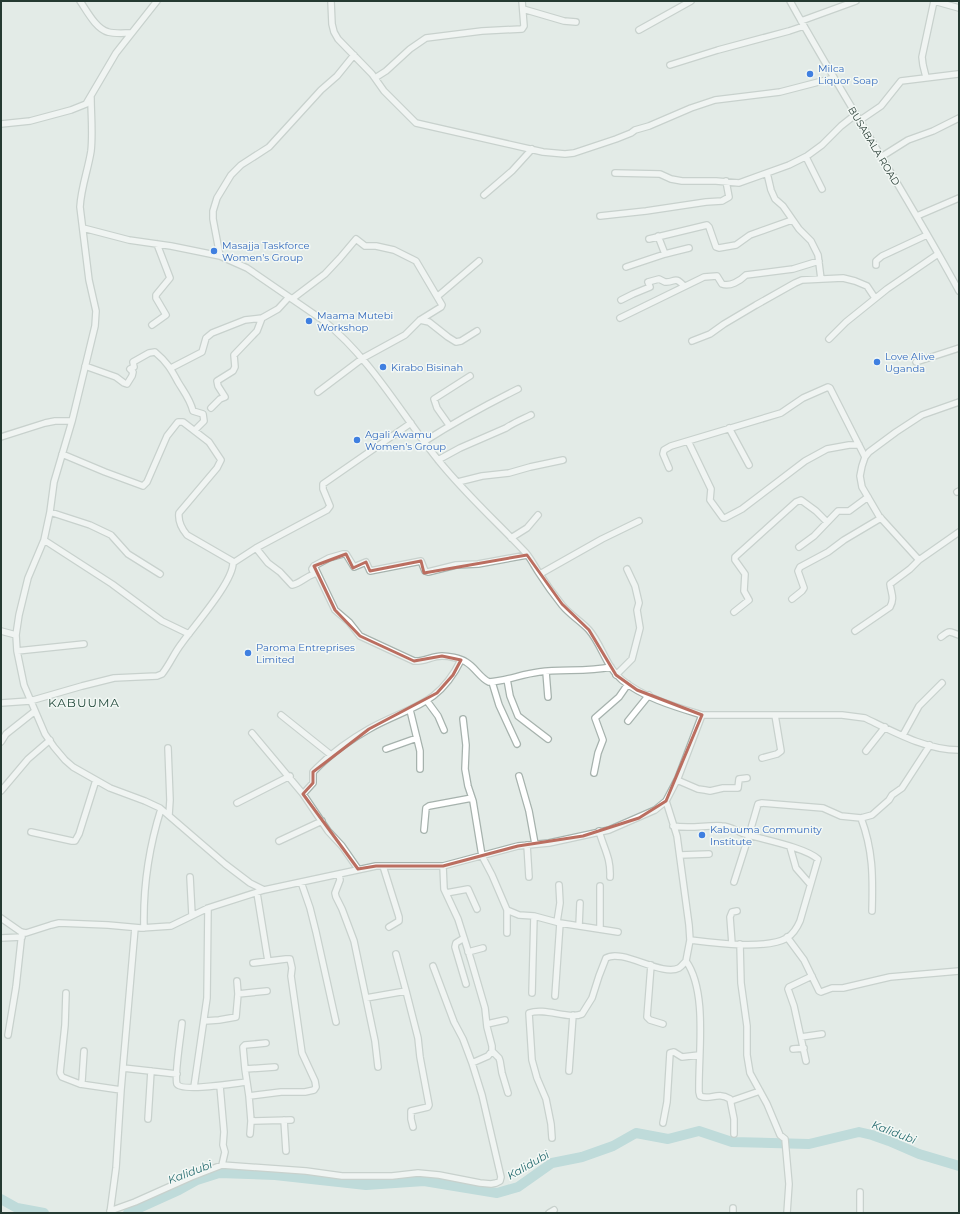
<svg xmlns="http://www.w3.org/2000/svg" width="960" height="1214" viewBox="0 0 960 1214" font-family="Montserrat,sans-serif">
<rect width="100%" height="100%" fill="#e3ebe7"/>
<g fill="none" stroke-linecap="round" stroke-linejoin="round">
<!-- river -->
<path stroke="#92c7ca" stroke-width="10" d="M1,1199l16,9 27,5
M128,1213l51,-23 18,-10 22,-7 56,2 91,10 58,-4 73,12 21,-6 34,-24 30,-6 31,-11 23,-13 32,6 31,-8 33,11 77,2 50,-12 13,3 17,6 30,13 40,12"/>
<!-- minor casing -->
<g stroke="#a6b2ad" stroke-width="8">
<path id="minor" d="M80,1c7,10 16,28 28,31 7,2 16,1 23,1
M331,1l1,23 2,8 4,7 34,35 12,17 32,32 127,29 22,2 9,-1 42,-14 15,-6 4,-3 14,-4 42,-18 24,-8 65,-8 54,-14
M790,1c54,98 116,192 169,290
M934,1l25,7
M523,9l41,12 12,1
M801,21l55,-20
M639,30l52,-29
M670,65l48,-15 71,-19 15,-5
M926,77l-3,-12 -1,-8 12,-56
M375,78l11,-7 24,-22 16,-11 56,-7 40,-2 2,-3 -2,-25
M91,98c0,17 2,35 0,53 -3,19 -10,37 -11,56l9,73 7,31 -1,15 -23,95 -18,61 -4,30 -6,28 -16,38 -9,37 -3,20 1,16 7,34 21,49 9,13 11,13 8,7 37,21 35,13 15,7 65,56 25,19 14,7
M859,121l22,-15 20,-25 57,-7
M1,124l29,-3 41,-11 15,-6 30,-51 41,-52
M806,157l16,32
M881,157l27,-17 25,-9 26,-13
M615,173l45,1 11,5 11,2h34l23,2 50,-18 18,-9 15,-11 19,-19 14,-11
M767,173l4,17 4,9 8,7 16,23 12,12 7,14 3,24
M484,195l28,-24 20,-22
M600,216l46,-5 60,-9 16,-1 7,-4 -3,-16
M917,216l42,-18
M83,228l46,12 42,6 49,10 27,12 77,53c46,37 75,89 111,135 27,35 61,65 91,97 5,6 9,14 13,20 7,11 15,22 23,32 8,10 19,16 27,25 13,15 17,37 33,50 22,18 54,27 80,35h140l23,3c29,14 61,32 94,32
M658,236l7,18
M649,239l58,-14 2,2 7,20 3,1 17,-3 14,-10 42,-15
M220,256l-7,-37v-8l4,-13 14,-23 10,-10 28,-18 52,-57 16,-14 17,-21
M876,265v-4l6,-5 45,-21
M626,267l39,-13 24,-6
M438,296l41,-35
M292,299l33,-25 15,-16 16,-19 9,7h11l18,4 22,11 26,44 -1,2 -21,13 -15,15 -42,23 -45,34
M621,300l12,-6 17,-7 -2,-5 11,-3c0,0 6,3 6,3 10,1 9,-7 19,4
M620,318l84,-41 13,-1 5,8c8,3 18,-3 24,-9l47,-6 26,-8
M420,320l9,2 19,15 8,5 5,-1 16,-10
M152,325l14,-10 -10,-17v-3l14,-17 -13,-34
M829,339l17,-17 41,-33 51,-35
M692,341l18,-7 14,-10 32,-19 39,-22 7,-3 41,-2 12,3 12,5 8,12
M916,362l43,-14
M85,366l31,11 8,6 3,1 5,-8 1,-4 -3,-3 4,-2 -1,-5 16,-9 6,-1c12,10 16,17 23,30 6,10 12,17 15,29l10,3 1,7 -9,9
M171,368l31,-16 4,-14 6,-5 33,-13 17,-2 16,-9 11,-12
M211,408l9,-9 5,-2 -7,-11 -1,-5 16,-10 2,-4 -1,-12 23,-24 5,-13
M449,425l-12,-17 -3,-9 36,-23
M729,428l20,37
M1,437l44,-14 10,-2h17
M425,441c30,-19 61,-36 93,-52
M688,441l23,48 -1,11 13,18h2l17,-9 63,-48 22,-12 22,-4h10
M62,454l43,18 38,14 4,-4 20,-46 11,-14h5l26,20 12,18 -4,8 -38,45c-1,8 3,16 8,22l45,26 1,2
M438,460l22,-12 46,-20c7,-5 17,-9 25,-13
M669,468l-6,-14 1,-4 7,-4 110,-33 22,-15 25,-11 2,1 35,69
M458,482l24,-6 27,-3 21,-6 33,-7
M957,492l2,-1
M50,512l40,13 21,10 17,19 32,20
M511,538l16,-10 11,-13
M44,540l68,44 50,37 27,13
M799,547l15,-11 24,-25h11l19,-14
M256,548l12,15 12,9 12,13c9,-2 13,-8 22,-11l-2,-5 2,-3 21,44 14,12 11,14 54,25c10,1 18,-5 28,-5 6,0 18,2 24,6 9,5 14,16 23,20 17,-1 33,-8 50,-10 24,-3 48,0 72,-5
M919,560l-40,-44 -17,-29 -2,-11 2,-10 3,-9 4,-5 27,-20 26,-17 37,-13
M314,566l15,-8 14,-4h3l8,13 12,-5 4,9 51,-10 4,10 3,1 28,-7 22,-1 49,-9
M540,574l62,-35 37,-18
M792,599l10,-8 2,-3 -6,-17 2,-4 28,-15 16,-12 37,-22
M734,612l15,-12 -5,-9 1,-17 -10,-14v-3l61,-55 5,-2 15,11 11,11
M1,631l15,4
M855,631l35,-24c5,-9 1,-14 0,-23l20,-15 9,-9 40,-28
M941,637c10,-8 8,-5 18,-2
M17,651l67,-7
M546,672l2,25
M616,675l16,-16 8,-31 -3,-18 2,-7 -4,-17 -8,-17
M507,679l3,17 8,20 30,23
M492,682l7,23 18,39
M427,701l11,15 6,14
M1,703l29,-2 52,-15 32,-8 43,-2 5,-2c8,-10 12,-21 20,-31 12,-17 51,-61 51,-80l23,-15 71,-38 3,-4 -7,-17v-5l88,-61
M410,710l10,41v18
M281,715l50,40
M463,719l3,26 -1,24 3,17 5,15 9,55 10,19 15,35 12,5 15,1 26,7 58,9
M628,721l21,-26
M252,733l51,61 25,37 14,15 16,23
M903,735l16,-29 23,-23
M1,742l5,-8 29,-23
M168,748l2,52 -1,15
M386,749l31,-11
M866,751l19,-24
M762,758l15,-4 4,-3 -6,-36
M594,773l4,-20 5,-13 -8,-22 24,-21 9,-13
M519,776l10,35 6,33
M677,780l21,9 7,1 5,1 13,-3h15l1,-9 8,-1
M1,791l27,-32 22,-19
M303,794l10,-11v-11c16,-17 35,-31 56,-43 41,-23 69,-22 92,-69
M666,801l11,35 12,89 1,15 -4,21c22,31 12,94 13,131l1,4c11,5 16,-5 30,3l4,20v15
M237,803l53,-27
M861,818c12,32 12,58 11,93
M673,826c17,3 33,-1 49,0 8,0 16,6 23,8 19,6 59,13 73,25l-18,62c-3,7 -7,13 -13,17 -21,12 -73,5 -97,2
M424,830l2,-22 3,-2 43,-8
M599,831c5,18 12,27 11,46
M31,832l41,9h3l4,-7 17,-54
M279,841l43,-20
M527,845l2,32
M790,847l6,21 14,16
M680,855l29,-1
M383,866l16,51v4l-10,6
M443,866l1,23 14,30 13,41 14,48 2,19 5,19v5l-4,5 -16,7
M339,874l1,6 -5,13 1,4 6,12 12,32 21,100 3,26
M190,877l2,38
M301,882l9,26 6,24 20,90
M734,882l15,-47 9,-31 4,-1 61,5 18,8 20,2 11,-3 17,-15 3,-5 10,-7 28,-43
M257,893l11,68
M446,893l22,-4 9,20
M507,910v23
M1,918l20,14 5,1 25,-8 8,-2 49,2 33,3 30,-2 37,-18 56,-18 112,-24h67l75,-20 31,-3 60,-13 46,-20 11,-9 12,-23 24,-63
M557,922l3,-19 -1,-18
M579,926l1,-23
M144,928c-1,-40 5,-81 17,-119
M600,929v-43
M787,937l17,23 15,31 2,1 11,-4h11l47,-11 69,-6
M1,938l21,-1
M464,938l-8,5 -1,4 11,37
M732,944l-2,-27 2,-5 5,-1
M740,944l1,39 6,43v29l3,18 17,31 13,31 5,4 4,45 -2,29
M468,952l15,-4
M396,954l10,37
M253,963l33,-4h4l2,9 -1,8 11,77 13,28 1,6 -2,3 -9,2h-24l-32,4 -4,-27 30,-2
M651,965l-4,52 3,3 13,4
M66,993l-1,32 -5,48 2,4 18,7 41,6
M532,993l2,-77
M238,994l29,-3
M555,996l5,-73
M366,998l40,-7 12,47 2,19 9,48 -1,2 -17,4v8l2,8
M205,1021l14,-1 17,-3 2,-23 -1,-13
M182,1023c-1,11 -8,54 -5,61 4,8 60,-1 70,-2
M487,1024l18,-4
M8,1035l8,-48 6,-55
M801,1037l21,-3
M793,1049l11,-1
M492,1051l7,7 1,3 2,12 6,20
M806,1061l-12,-55 -6,-17 1,-2 23,-11
M123,1068l54,6
M245,1069l-2,-22 2,-2 21,-2
M569,1071l4,-56
M80,1084l2,-3 2,-30
M220,1086l4,46 -1,13 2,7 -3,13
M194,1087l13,-89 1,-90
M249,1096l2,25 -1,13
M731,1101l29,-10
M148,1119l3,-48
M284,1120l2,31
M251,1121l40,-1
M663,1123l4,-21 3,-49 4,-1 8,5 17,-2
M552,1138l-1,-14 -5,-25 -9,-21 -5,-18 -3,-47c16,-6 40,7 53,1l10,-16 7,-22 7,-18c16,-10 56,19 73,10 3,-2 5,-5 7,-7
M860,1192v21
M733,1208v5
M110,1211l25,-9 56,-25 31,-12 84,6 36,5h50l26,-3 21,2 41,8 11,1 5,-1 4,-2 1,-4 -19,-82 -10,-32 -9,-24 -9,-17 -21,-56
M110,1213l6,-45 5,-78 14,-162
M549,1213l5,-3"/>
</g>
<!-- minor -->
<use href="#minor" stroke="#fff" stroke-width="5.5"/>
</g>
<!-- marked area -->
<path d="M0 0H960V1214H0ZM346,554l7,14 13,-6 4,9 51,-10 3,12 103,-18 35,49 27,26 27,45 21,15 65,25 -36,86 -27,17 -56,18 -65,10 -75,20h-67l-18,3 -55,-75 10,-11v-11l56,-43 68,-36 16,-18 8,-15 -19,-4 -28,5 -54,-25 -25,-26 -21,-44z" fill="#e3ebe7" fill-opacity=".55" fill-rule="evenodd"/>
<path fill="none" stroke="#bb6e60" stroke-width="3" stroke-linejoin="round" d="M346,554l7,14 13,-6 4,9 51,-10 3,12 103,-18 35,49 27,26 27,45 21,15 65,25 -36,86 -27,17 -56,18 -65,10 -75,20h-67l-18,3 -55,-75 10,-11v-11l56,-43 68,-36 16,-18 8,-15 -19,-4 -28,5 -54,-25 -25,-26 -21,-44z"/>
<!-- markers -->
<g fill="#3f7fe0" stroke="#f3f8f5" stroke-width="1.5">
<circle cx="810" cy="74" r="4"/>
<circle cx="214" cy="251" r="4"/>
<circle cx="309" cy="321" r="4"/>
<circle cx="877" cy="362" r="4"/>
<circle cx="383" cy="367" r="4"/>
<circle cx="357" cy="440" r="4"/>
<circle cx="248" cy="653" r="4"/>
<circle cx="702" cy="835" r="4"/>
</g>
<g text-anchor="middle" dominant-baseline="central" stroke-width="3" stroke-linejoin="round" paint-order="stroke">
<!-- shop labels -->
<g font-size="10" fill="#366cbe" stroke="#f3f8f5" text-anchor="start">
<text x="818" y="68">Milca<tspan x="818" dy="12">Liquor Soap</tspan></text>
<text x="222" y="245">Masajja Taskforce<tspan x="222" dy="12">Women's Group</tspan></text>
<text x="317" y="315">Maama Mutebi<tspan x="317" dy="12">Workshop</tspan></text>
<text x="885" y="356">Love Alive<tspan x="885" dy="12">Uganda</tspan></text>
<text x="391" y="367">Kirabo Bisinah</text>
<text x="365" y="434">Agali Awamu<tspan x="365" dy="12">Women's Group</tspan></text>
<text x="256" y="647">Paroma Entreprises<tspan x="256" dy="12">Limited</tspan></text>
<text x="710" y="829">Kabuuma Community<tspan x="710" dy="12">Institute</tspan></text>
</g>
<!-- street labels -->
<g font-size="10" fill="#253a32" stroke="#f3f8f5">
<text transform="translate(874 146) rotate(59)">BUSABALA ROAD</text>
</g>
<!-- water labels -->
<g font-size="11" font-style="italic" fill="#266b6f" stroke="#f3f8f5">
<text transform="translate(894 1132) rotate(21)">Kalidubi</text>
<text transform="translate(528 1165) rotate(-30)">Kalidubi</text>
<text transform="translate(190 1172) rotate(-21)">Kalidubi</text>
</g>
<!-- quarter labels -->
<g font-size="12" letter-spacing="1" fill="#234a3c" stroke="#f3f8f5">
<text x="84" y="702">KABUUMA</text>
</g>
</g>
<!-- border -->
<rect width="960" height="1214" fill="none" stroke="#253a32" stroke-width="4"/>
</svg>
